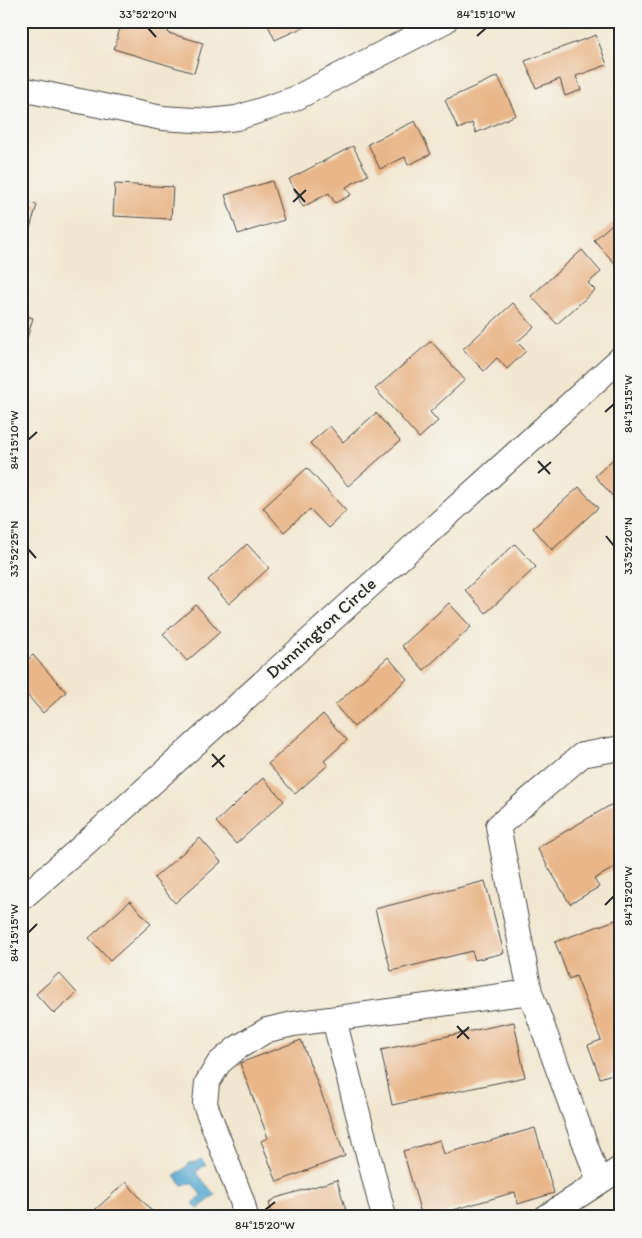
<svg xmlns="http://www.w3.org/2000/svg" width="642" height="1238" viewBox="0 0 642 1238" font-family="Itim,sans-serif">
<rect width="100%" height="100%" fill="#f6f6f2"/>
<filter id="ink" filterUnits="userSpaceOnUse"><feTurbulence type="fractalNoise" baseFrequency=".02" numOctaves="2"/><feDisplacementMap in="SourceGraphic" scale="10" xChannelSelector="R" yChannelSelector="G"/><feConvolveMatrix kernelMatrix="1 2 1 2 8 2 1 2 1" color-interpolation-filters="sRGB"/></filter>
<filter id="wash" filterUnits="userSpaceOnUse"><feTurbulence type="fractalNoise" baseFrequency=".0096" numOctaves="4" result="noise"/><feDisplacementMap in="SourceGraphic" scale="20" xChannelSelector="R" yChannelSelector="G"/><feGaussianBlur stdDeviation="1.12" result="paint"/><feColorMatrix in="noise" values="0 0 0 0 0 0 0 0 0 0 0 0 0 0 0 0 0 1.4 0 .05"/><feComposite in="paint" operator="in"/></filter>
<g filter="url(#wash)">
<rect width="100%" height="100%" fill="#f1e7d0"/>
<!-- water -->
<path fill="#56a8d1" stroke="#406a7e" d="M201,1159l5,5 -10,8 19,23 -17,14 -5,-6 8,-8 -8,-11 -11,1 -7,-9 15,-13 6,-1z"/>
<g id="blocks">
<!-- building -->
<path fill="#e9b689" d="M122,21h20l-2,5 10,3 2,-8h20l-4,12 35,10 -9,30 -80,-24z
M266,21h51l-42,19z
M596,35l11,30 -31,11 5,14 -16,6 -5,-17 -24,9 -11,-27z
M498,76l18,39 -40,18 -4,-10 -14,6 -13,-29z
M415,121l16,33 -23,11 -3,-8 -25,12 -12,-25z
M353,146l15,29 -22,12 5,8 -16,8 -6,-10 -26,14 -14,-28z
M272,181l12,39 -46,14 -13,-39z
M115,184l58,3 -2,32 -58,-3z
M21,200l16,5 -13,43h-3z
M621,216v50l-2,2 -25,-28z
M582,250l19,22 -13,11 7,7 -38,34 -26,-28z
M513,303l21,24 -17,15 9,9 -19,18 -10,-11 -13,13 -21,-22z
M21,314l12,4 -8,27 -4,-1z
M431,341l34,39 -35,32 8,9 -19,17 -44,-49z
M376,413l24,28 -52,45 -38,-43 20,-17 13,16z
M621,452v45l-4,4 -22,-25z
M307,468l39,43 -18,17 -18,-19 -26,23 -21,-24z
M579,487l19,21 -46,42 -19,-22z
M247,544l22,24 -40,36 -21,-24z
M515,544l21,23 -50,46 -21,-23z
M449,603l22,24 -47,43 -22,-24z
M196,605l24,27 -33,29 -24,-27z
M33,655l33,37 -23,21 -22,-25v-22z
M388,657l19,22 -53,48 -19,-22z
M323,714l24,26 -23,21 4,4 -33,29 -27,-30z
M263,778l21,23 -48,43 -20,-22z
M621,799v65l-27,15 5,8 -29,17 -33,-56z
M200,838l21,24 -46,41 -21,-25z
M485,881l19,72 -29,7 -3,-9 -81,20 -16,-62z
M130,901l21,23 -41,37 -21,-23z
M621,918v153l-21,7 -12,-33 13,-5 -25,-64 -7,3 -14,-37z
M59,973l18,20 -23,21 -18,-20z
M514,1022l11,55 -133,28 -11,-55z
M301,1040l44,116 -68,26 -16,-41 7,-3 -28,-75z
M535,1128l19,65 -36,11 -3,-12 -86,25h-7l-19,-66 37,-11 4,14z
M337,1180l10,34 -4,3h-70l-4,-14 7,-5z
M126,1182l31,35h-70z"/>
</g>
</g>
<g filter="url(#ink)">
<use href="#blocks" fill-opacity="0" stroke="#494744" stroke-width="1"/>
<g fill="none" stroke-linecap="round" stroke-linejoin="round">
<!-- minor casing -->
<g stroke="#494744" stroke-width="26">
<path id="minor" d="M21,89l141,29 48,3 27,-3 57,-19 151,-78
M21,899l56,-48 544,-493
M334,1019l50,198
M599,1182l-69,-190 -32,-166 84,-71 39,-7
M246,1217l-4,-16 -37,-97 2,-21 12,-20 18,-15 30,-18 26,-6 237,-32
M546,1217l75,-49"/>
</g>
<!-- minor -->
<use href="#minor" stroke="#fff" stroke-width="24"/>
</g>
</g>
<!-- ticks -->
<path fill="none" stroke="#2b2b2b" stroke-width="2" d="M148,28l8,9M477,36l9,-8M294,189l11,13M293,202l13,-12M605,412l9,-8M28,440l9,-8M538,461l12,13M538,473l13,-11M606,536l8,10M28,549l8,9M212,754l12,13M212,767l13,-12M605,905l9,-9M28,933l9,-9M457,1026l12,13M457,1038l12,-11M265,1210l10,-8"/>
<g text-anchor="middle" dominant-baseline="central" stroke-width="4" stroke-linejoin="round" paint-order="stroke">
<!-- street labels -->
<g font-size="18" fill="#2b2b2b" stroke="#f6f6f2">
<text transform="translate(321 628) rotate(-42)">Dunnington Circle</text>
</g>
</g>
<!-- margin -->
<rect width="642" height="1238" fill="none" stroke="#f6f6f2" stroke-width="55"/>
<rect x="28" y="28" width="586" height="1182" fill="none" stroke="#2b2b2b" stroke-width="2"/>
<g font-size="12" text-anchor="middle" fill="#2b2b2b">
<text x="148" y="18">33°52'20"N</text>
<text x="486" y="18">84°15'10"W</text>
<text transform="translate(628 404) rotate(-90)" y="4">84°15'15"W</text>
<text transform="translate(14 440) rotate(-90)" y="4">84°15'10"W</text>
<text transform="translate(628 546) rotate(-90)" y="4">33°52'20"N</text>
<text transform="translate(14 549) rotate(-90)" y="4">33°52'25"N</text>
<text transform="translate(628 896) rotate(-90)" y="4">84°15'20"W</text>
<text transform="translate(14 933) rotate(-90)" y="4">84°15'15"W</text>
<text x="265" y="1229">84°15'20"W</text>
</g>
</svg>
